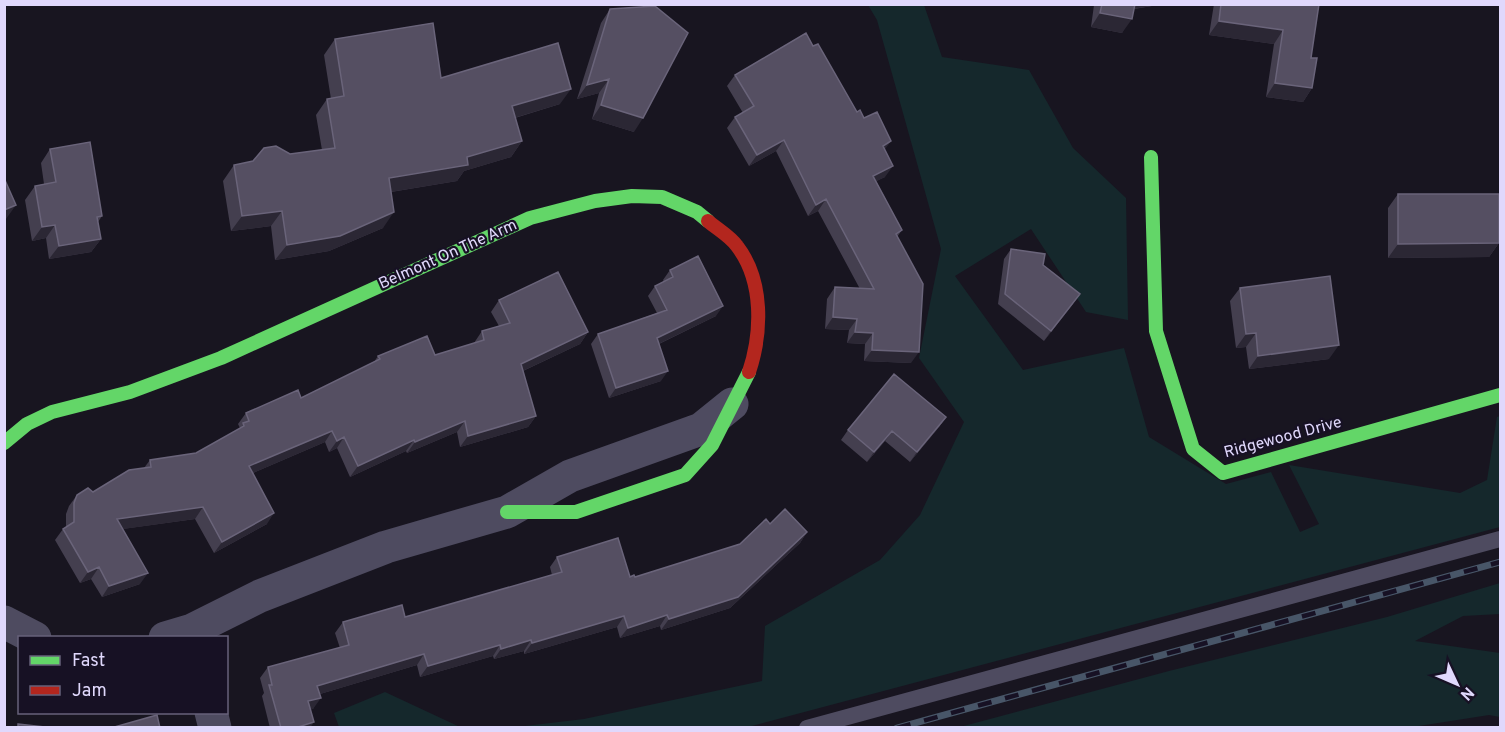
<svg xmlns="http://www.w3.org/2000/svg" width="1505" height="732" viewBox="0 0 1505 732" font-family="Overpass,sans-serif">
<rect width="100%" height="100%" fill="#181520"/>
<!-- green -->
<path fill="#15282c" d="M868,5h56l18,52 87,13 44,78 53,50 2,122 -42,-8 -55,-83 -76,47 68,94 101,-22 25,89 77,47 45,-12 29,60 19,-8 -30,-59 171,28 27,-13 10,-63 3,-1v111l-752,200 -240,1 76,-9 178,-38 3,-55 115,-66 40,-45 44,-93 -45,-64 22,-109 -64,-229z
M1500,583v31l-37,2 -48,25 85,12v64l-11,-2 -83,13 -446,-1 209,-56 218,-54z
M385,692l75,35h-121l-5,-14z"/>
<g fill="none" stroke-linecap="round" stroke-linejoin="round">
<!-- lane -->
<path stroke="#4e4b60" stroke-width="16" d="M807,728l693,-189"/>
<!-- street -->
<path stroke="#4e4b60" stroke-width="33" d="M4,622l31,16
M165,638l27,-8 68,-34 126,-49 121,-35 63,-36 131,-47 31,-25
M211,712l4,16"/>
<!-- fast -->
<path stroke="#63d668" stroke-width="14" d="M1151,157l5,174 37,118 30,24 277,-78
M4,443l23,-19 25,-12 78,-20 91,-34 309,-140 65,-17 37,-5 30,1 35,15 11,9
M507,512h69l109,-37 27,-30 37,-73"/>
<!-- jam -->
<path stroke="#b3261e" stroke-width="14" d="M708,221c9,8 22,15 29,25 27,35 25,87 12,126"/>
<!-- rail casing -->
<g stroke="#485668" stroke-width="7">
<path id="rail" d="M897,728l603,-166"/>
</g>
<!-- rail -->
<use href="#rail" stroke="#171124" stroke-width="4.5" stroke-dasharray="14" stroke-linecap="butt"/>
</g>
<!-- wall -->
<path fill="#443f4f" d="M1092,4h72l-30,5 -12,24 -31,-6 3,-22z
M1214,4h105l-8,54 1,30 -9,14 -37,-5 8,-53 -65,-9z
M610,9l24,123 -42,-13 7,-26 -22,6 24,-76z
M335,39l106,39 119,26 -45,14 7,23 -11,16 -47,14 -7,10 -66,11 -8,36 -54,23 -54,9 -4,-34 -40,5 -8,-50 11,-16 56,-11 32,-4 -6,-35 11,-16h4l-7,-44z
M813,46l44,66 7,6 21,32v27l-9,4 26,49 -5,7 14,126 -47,-2 1,-17 -18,-1 2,-13 -24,-1 2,-30 8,-12 25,2 -42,-78 -10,5 -32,-65 -27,15 -22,-38 8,-11 8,-4 -16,-27 8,-11z
M50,149l52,67 -4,6 3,17 -10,13 -42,7 -3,-21 -14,3 -7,-41 10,-14 9,-2 -3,-21z
M1398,194l101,49 -10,14 -101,1v-50z
M1011,249l32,16 30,39 -29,37 -46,-37 6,-45z
M670,270l46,46 -57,28 2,37 -52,17 -18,-54 7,-10 59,-21 -9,-17 7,-10 9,-4 -1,-2z
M1240,288l89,71 -80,10 -3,-22 -10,1 -6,-47z
M499,300l89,32 -8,12 -57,27 13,45 -8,11 -68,20 -3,-15 -50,21 -1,-2 -56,26 -13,-29 -8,4 -4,-10 -72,31 14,51 -53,29 -19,-34 -73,10 18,55 -38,13 -11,-18 -11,4 -25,-43 8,-11 3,-2v-13l3,-8 8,-11 16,-3 51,-24 6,-8 46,-7 43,-24 1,-1 -2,-4 8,-11 55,-15 73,-36 4,-6 57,-1 39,-12 8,-12 17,-5 -8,-14z
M946,417l-7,10 -29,35 -25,-21 -18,21 -26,-22 7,-10z
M770,524l37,8 -7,11 -70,65 -69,22 -1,-4 -40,12 -3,-11 -93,27v-3l-30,8 -1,-3 -73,21 -3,-12 -97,29 -7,15h-3v19h-40l-8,-32 2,-3 -4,-15 8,-11 72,-19 -5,-15 8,-11 62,-5 147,-42 -2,-8 7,-10 73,20h5l105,-33z"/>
<!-- shaded-wall -->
<path fill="#2b2734" d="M1130,4h34l-38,6z
M1100,13l32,6 -10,14 -31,-6z
M1219,21l64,9 -9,14 -65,-9z
M609,79l-10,14 -22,6 10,-14z
M1275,83l37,5 -9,14 -37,-5z
M571,89l-11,15 -59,18 11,-16z
M601,105l42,13 -9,14 -42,-13z
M784,140l-8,11 -27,15 8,-11z
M522,141l-11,16 -47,14 -7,10 -79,13 11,-16z
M891,141l-8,11v-6z
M893,166l-8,11 -20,10 8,-11z
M826,199l-8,12 -10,5 8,-11z
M16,205l-10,14h-2v-9z
M282,211l-11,15 -40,5 11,-15z
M394,212l-11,16 -54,23 -54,9 12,-15z
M55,225l-9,13 -14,3 10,-14z
M101,239l-10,13 -42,7 10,-13z
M1499,243l-10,14 -101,1 10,-14z
M1080,294l-7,10 -29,37 7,-10z
M723,306l-7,10 -66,32 7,-10z
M833,317l24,2 -8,11 -24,-1z
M588,332l-8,12 -66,31 7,-11z
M855,332l18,1 -8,11 -18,-1z
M1256,333l-10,14 -10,1 10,-14z
M1339,345l-10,14 -80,10 9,-13z
M872,350l47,2 -8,11 -47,-2z
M668,371l-7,10 -52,17 7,-10z
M536,416l-8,11 -68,20 8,-11z
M946,417l-7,10 -29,35 7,-10z
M465,421l-8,11 -50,21 8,-11z
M332,431l-7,11 -84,36 8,-12z
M892,431l-7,10 -18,21 7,-10z
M344,437l-7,11 -8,4 8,-11z
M414,440l-8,11 -56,26 8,-11z
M203,507l-8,12 -86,12 8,-12z
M274,513l-7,11 -53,29 8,-11z
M807,532l-7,11 -70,65 -69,22 8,-11z
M99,567l-8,12 -11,4 8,-11z
M148,573l-8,11 -38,13 7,-11z
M667,615l-7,11 -40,12 8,-10z
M624,616l-7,11 -93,27 8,-11z
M531,640l-7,11 -30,8 7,-10z
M500,645l-7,11 -73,21 8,-11z
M424,654l-7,11 -107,32 7,-11z
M321,698l-8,11 -12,3 7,-11z
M314,722l-4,6h-15z"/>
<!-- building -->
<path fill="#554f62" stroke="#6a647a" stroke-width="1.5" d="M1102,4h33l-3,15 -32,-6z
M1221,4h98l-8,54h6l-5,30 -37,-5 8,-53 -64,-9z
M655,6l33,27 -45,85 -42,-13 8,-26 -22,6 23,-76z
M433,23l8,55 117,-35 13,46 -59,17 10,35 -55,16 1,8 -79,13 5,34 -54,24 -53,9 -5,-34 -40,5 -8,-51 19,-4 11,-13 12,-2 14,8 45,-6 -8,-49 17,-3 -9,-57z
M806,33l7,13 5,-2 39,68 3,-2 4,8 13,-6 14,29 -8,5 10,20 -20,10 29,54 -6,4 27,50 -4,68 -47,-2 1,-17 -18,-1 2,-13 -24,-2 2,-30 39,2 -48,-90 -10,6 -32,-65 -27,15 -22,-38 19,-11 -19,-31z
M90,142l12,74 -5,1 4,22 -42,7 -4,-21 -13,2 -7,-41 21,-4 -6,-33z
M4,178l12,27 -12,5z
M1398,194h101v49l-101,1z
M1011,249l34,5 -2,11 37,29 -29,37 -46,-37z
M698,256l25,50 -66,32 11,33 -52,17 -18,-54 69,-24 -12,-24 18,-9 -3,-7z
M558,272l30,60 -67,32 15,52 -68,20 -3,-15 -50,21 -1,-2 -56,26 -14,-29 -7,4 -5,-10 -83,35 25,47 -52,29 -19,-35 -86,12 31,54 -39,13 -10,-19 -11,5 -25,-43 11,-7v-19l3,-8 11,-7 5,4 36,-22 22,-3 -1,-7 46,-7 48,-27 -1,-3 6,-2 -3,-8 52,-23 3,8 79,-39 -2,-3 49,-20 8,19 49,-15 -2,-9 28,-8 -11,-23z
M1330,276l9,69 -81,11 -2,-23 -10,1 -6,-46z
M894,374l52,43 -29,35 -25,-21 -18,21 -26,-22z
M785,509l22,23 -69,65 -69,22 -2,-4 -39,13 -4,-12 -92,27 -1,-3 -30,9 -1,-4 -72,21 -4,-12 -107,32 4,12 -13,3 6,21 -19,6h-14l-12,-43h3l-4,-18 81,-22 -6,-23 59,-17 3,12 157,-45 -5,-15 61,-19 12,39 4,-2 1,2 105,-33 26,-25 4,5z
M157,715l3,13h-49z
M18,724l36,4h-36z"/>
<g text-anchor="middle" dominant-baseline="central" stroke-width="4.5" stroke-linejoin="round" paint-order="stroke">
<!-- street labels -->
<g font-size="16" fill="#e0d8fc" stroke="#171124">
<text transform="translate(448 255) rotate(-24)">Belmont On The Arm</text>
<text transform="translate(1283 438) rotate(-15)">Ridgewood Drive</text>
</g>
</g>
<!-- border -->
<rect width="1505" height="732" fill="none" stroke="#e0d8fc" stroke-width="12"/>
<!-- legend -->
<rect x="18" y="636" width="210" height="78" fill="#171124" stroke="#67617a" stroke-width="1.5"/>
<rect x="30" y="656" width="30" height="9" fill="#63d668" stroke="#67617a" stroke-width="1.5"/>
<text x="72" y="666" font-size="18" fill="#e0d8fc">Fast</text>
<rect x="30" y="686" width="30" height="9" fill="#b3261e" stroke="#67617a" stroke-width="1.5"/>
<text x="72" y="696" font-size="18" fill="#e0d8fc">Jam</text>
<!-- north arrow -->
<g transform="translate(1457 684) rotate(134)" stroke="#171124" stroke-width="4.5" paint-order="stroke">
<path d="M0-4.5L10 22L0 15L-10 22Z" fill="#e0d8fc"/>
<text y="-9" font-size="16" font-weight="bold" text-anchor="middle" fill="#e0d8fc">N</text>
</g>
</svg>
